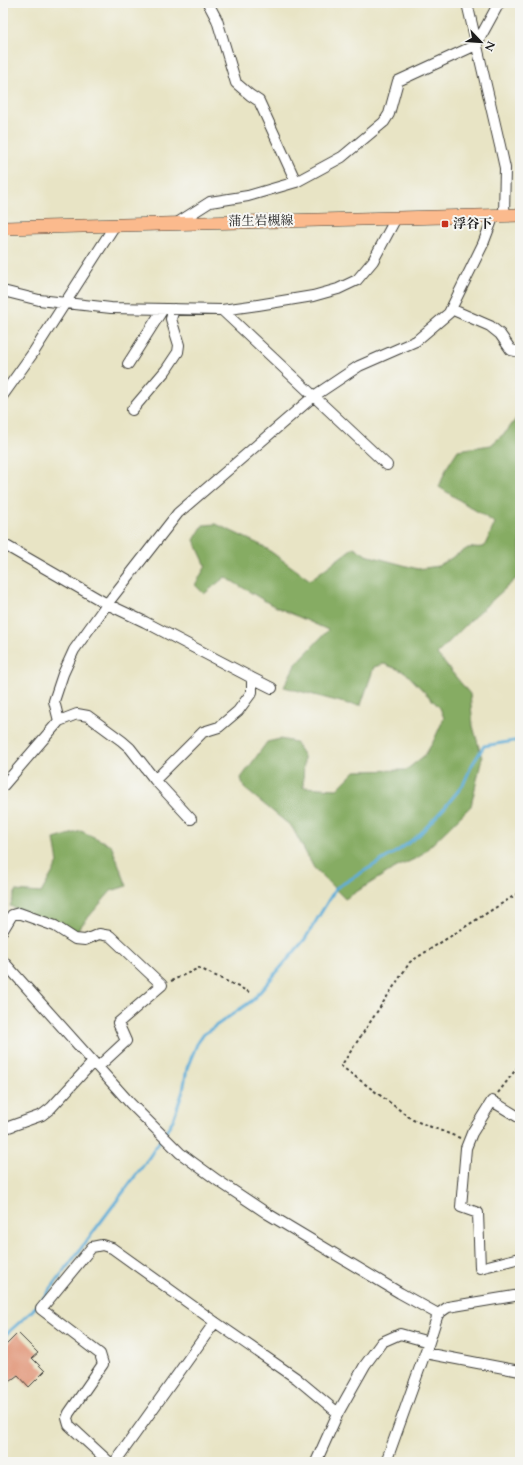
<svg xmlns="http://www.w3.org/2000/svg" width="523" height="1465" viewBox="0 0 523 1465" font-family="Cardo,'Noto Serif JP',serif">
<rect width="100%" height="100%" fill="#f6f6f2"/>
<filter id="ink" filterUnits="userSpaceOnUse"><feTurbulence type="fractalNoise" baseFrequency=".025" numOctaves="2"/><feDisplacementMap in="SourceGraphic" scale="8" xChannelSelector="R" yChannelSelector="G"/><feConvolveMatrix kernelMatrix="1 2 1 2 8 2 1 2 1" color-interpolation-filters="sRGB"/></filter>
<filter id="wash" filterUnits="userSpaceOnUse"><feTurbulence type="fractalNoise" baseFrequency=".012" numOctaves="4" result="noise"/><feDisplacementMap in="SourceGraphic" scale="16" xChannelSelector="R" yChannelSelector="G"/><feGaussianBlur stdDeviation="0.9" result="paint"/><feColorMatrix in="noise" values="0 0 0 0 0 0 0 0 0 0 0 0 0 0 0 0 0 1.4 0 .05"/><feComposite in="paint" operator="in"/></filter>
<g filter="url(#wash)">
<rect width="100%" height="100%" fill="#e8e4c5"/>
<!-- forest -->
<path fill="#86ac63" stroke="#516440" d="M520,413v156l-2,8 -42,38 -39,39 33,40 3,32 9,32 -11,48 -52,51 -26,12 -48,30 -31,-31 -22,-41 -48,-39 -3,-10 26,-36 13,-3 15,3 9,14 -1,31 34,2 18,-18 51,-1 19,-15 8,-13 11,-24 -4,-10 -35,-36 -21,-8 -10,3 -13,38 -13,-1 -64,-17 11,-22 33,-35 -58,-26 -45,-27 -21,17 -9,-9 11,-19 -12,-26 9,-15 13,-1 47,22 47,34 44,-33 12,8 52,14 20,-3 30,-18 16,-1 11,-24 -56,-36 8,-20 11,-17 33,-5 16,-14z
M81,831l30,14 16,41 -16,5 -37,43 -64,-28 6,-15 25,2 17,-30 -4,-24z"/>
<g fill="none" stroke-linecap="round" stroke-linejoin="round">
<!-- stream -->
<path stroke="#5eadd8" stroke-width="3" d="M3,1337l28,-25 15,-17 102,-136 25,-39 10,-29 4,-23 10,-24 7,-10 49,-34 52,-61 31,-51 63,-38 20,-15 26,-28 18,-22 9,-20 12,-19 36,-6"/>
</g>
<g id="blocks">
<!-- building -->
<path fill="#e19578" d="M18,1333l20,20 -6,5 13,13 -16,16 -11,-12 -15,11v-38z"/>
</g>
</g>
<g filter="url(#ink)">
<use href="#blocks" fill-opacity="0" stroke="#3b3a35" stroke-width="1"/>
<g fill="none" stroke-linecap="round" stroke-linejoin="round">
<!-- minor casing -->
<g stroke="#3b3a35" stroke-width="12">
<path id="minor" d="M208,3l9,17 19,63 14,12 9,6 37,81
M467,3l34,147 4,18 -1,47
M177,223l33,-21 38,-6 48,-14 46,-25 42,-35 5,-8 9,-33 78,-36 23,-42
M3,291l36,9 72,8 111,2 36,-5 55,-9 25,-7 19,-9 16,-19 23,-43
M451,309l39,17 10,8 11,16 9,2
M222,310l165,155
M128,364l35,-55
M3,395l30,-42 82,-128
M132,410l34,-40 12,-18 1,-7 -8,-26 3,-10
M3,544l104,60 38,18 107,56v14l-14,19 -19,16 -16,5 -48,48
M252,678l20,10
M59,721l18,-7 11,2 34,25 8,7 25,32 36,39
M3,786l56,-65 -5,-20 9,-27 11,-24 33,-46 71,-91 136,-117 45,-30 57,-25 33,-28 34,-69 11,-29
M3,930l9,-15 7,-2 36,13 20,13 10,1 14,-6 11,2 52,49 -44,38 8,18 -28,26
M3,961l127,142 50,50 37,27 51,34 132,79 38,21
M520,1118l-28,-17 -20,32 -6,15 -5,59 17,6 2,55 40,-10
M3,1129l39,-14 9,-7 42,-46
M425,1353l95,18
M109,1462l-40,-37 -2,-7 2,-5 34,-49 -3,-10 -59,-45 51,-62 10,-2 10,3 103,74 81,56 42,35
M115,1462l100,-140
M316,1462l22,-49 27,-48 17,-23 18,-8 29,8
M386,1462l43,-120 9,-28 10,-7 72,-12"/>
</g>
<!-- major casing -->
<g stroke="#3b3a35" stroke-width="14">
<path id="major" d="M3,228l517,-13"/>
</g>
<!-- path -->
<path stroke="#3b3a35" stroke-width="2" stroke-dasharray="3 3" stroke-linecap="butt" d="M171,981l28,-13 50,24
M498,1093l22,-29
M460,1138l-47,-18 -72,-54 69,-104 110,-70"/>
<!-- minor -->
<use href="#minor" stroke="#fff" stroke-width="10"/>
<!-- major -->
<use href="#major" stroke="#fbba8d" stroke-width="13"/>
</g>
</g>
<!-- markers -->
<rect fill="#c8321e" stroke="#f6f6f2" stroke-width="1.5" x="441" y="220" width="8" height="8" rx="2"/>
<g text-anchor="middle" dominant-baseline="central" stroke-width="4" stroke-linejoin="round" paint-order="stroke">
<!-- street labels -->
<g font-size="13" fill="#1c1c1c" stroke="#f6f6f2">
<text transform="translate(261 221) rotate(-1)">蒲生岩槻線</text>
</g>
<!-- poi labels -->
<g font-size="13" font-weight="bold" fill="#1c1c1c" stroke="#f6f6f2" text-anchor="start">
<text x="453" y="224">浮谷下</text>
</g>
</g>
<!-- margin -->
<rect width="523" height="1465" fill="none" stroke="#f6f6f2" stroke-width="16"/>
<!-- north arrow -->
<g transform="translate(481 42) rotate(115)" stroke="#f6f6f2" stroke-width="3" paint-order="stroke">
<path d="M0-3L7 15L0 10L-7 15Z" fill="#1c1c1c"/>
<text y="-6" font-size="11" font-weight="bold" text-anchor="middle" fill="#1c1c1c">N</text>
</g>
</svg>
